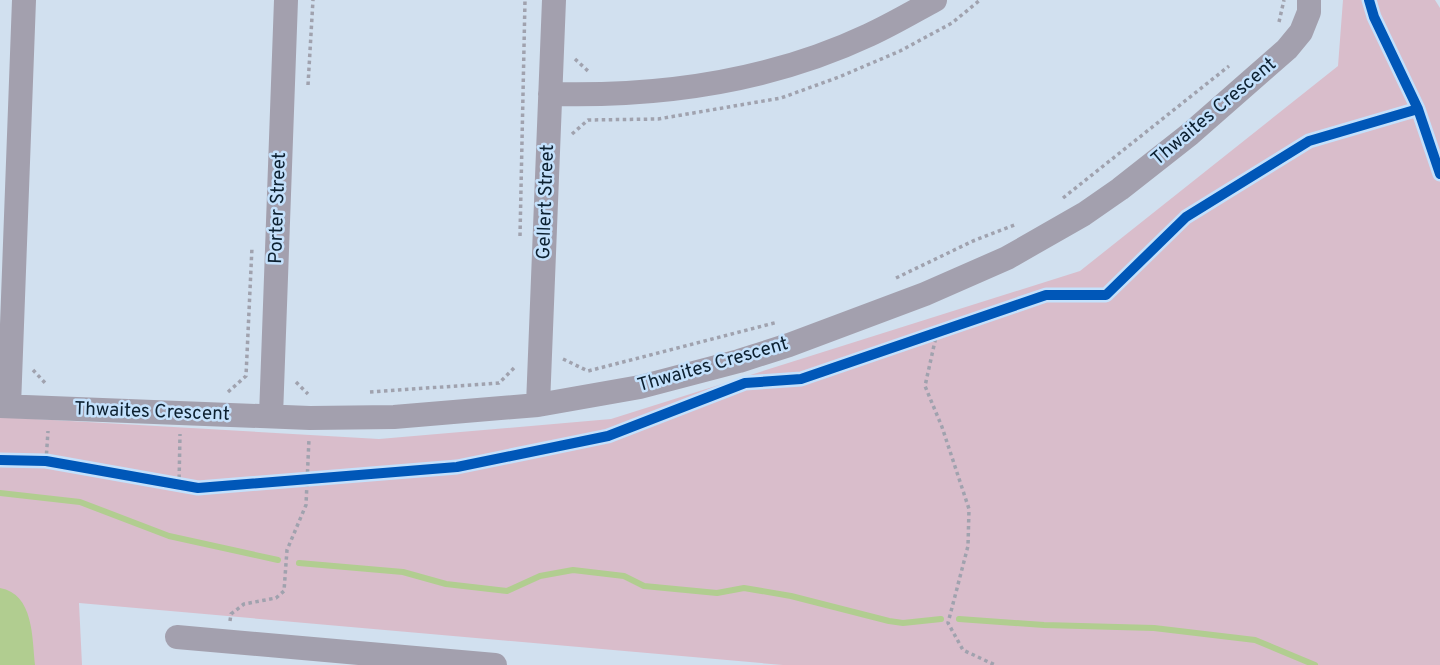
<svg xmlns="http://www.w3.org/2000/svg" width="1440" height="665" viewBox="0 0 1440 665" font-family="Overpass,sans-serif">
<rect width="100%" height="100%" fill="#d1e0ef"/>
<!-- green -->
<path fill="#d9bdcb" d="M1343,0h92l5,8v657h-657l-704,-62 3,62h-82v-248l379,22 232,-20 469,-148 258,-205z"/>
<!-- water -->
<path fill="#b1cd90" d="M0,588c34,6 32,50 35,77h-35z"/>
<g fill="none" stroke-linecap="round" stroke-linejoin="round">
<!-- stream -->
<path stroke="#b1cd90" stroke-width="6" d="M0,493l80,9 89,34 109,24
M299,563l104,9 43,12 61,7 33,-15 33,-6 51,6 20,10 73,7 27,-5 47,8 98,25 14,2 38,-4
M959,619l85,6 110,3 101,12 60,25"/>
<!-- path -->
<path stroke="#a0a2ae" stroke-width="3.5" stroke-dasharray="3.5 3.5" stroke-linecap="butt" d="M1279,22l5,-22
M575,59l13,12
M308,85l5,-85
M572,134l16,-14 70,-1 123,-21 58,-21 61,-26 52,-28 28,-23
M1063,198l166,-132
M520,236l5,-236
M896,278l77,-37 44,-17
M937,332l-12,54 17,41 27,82 -1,37 -20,77 15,27 32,15
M563,359l25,12 190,-49
M33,370l14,15
M296,382l12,12
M228,392l18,-16 6,-129
M370,392l129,-9 17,-17
M46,461l2,-30
M179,485l1,-51
M230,621l1,-7 13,-10 32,-6 8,-7 3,-41 19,-45 3,-66"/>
<!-- street -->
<path stroke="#a3a0ae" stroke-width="24" d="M550,94c109,3 219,-12 319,-59 22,-10 44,-23 66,-35
M538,405l16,-405
M0,406l310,12 84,-1 144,-12 102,-18 99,-26 50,-16 136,-51 82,-36 77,-44 36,-25 70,-55 97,-85 14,-17 8,-20v-12
M9,406l15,-406
M271,416l15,-416
M177,637l318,28"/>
<!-- cycleway casing -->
<g stroke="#c4e1fc" stroke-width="15">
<path id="cycleway" d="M1369,0l5,17 44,92 22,65
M0,460l46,1 152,27 259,-21 151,-31 137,-53 56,-4 245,-84h60l80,-78 123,-76 109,-32"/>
</g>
<!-- cycleway -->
<use href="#cycleway" stroke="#0057b8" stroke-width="10"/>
</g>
<g text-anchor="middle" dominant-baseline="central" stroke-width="5" stroke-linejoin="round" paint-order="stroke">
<!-- street labels -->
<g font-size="19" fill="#0c2030" stroke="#c4e1fc">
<text transform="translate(1214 112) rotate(-40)">Thwaites Crescent</text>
<text transform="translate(546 202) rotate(-88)">Gellert Street</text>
<text transform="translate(278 208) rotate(-88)">Porter Street</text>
<text transform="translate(713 365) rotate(-16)">Thwaites Crescent</text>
<text transform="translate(152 412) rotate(2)">Thwaites Crescent</text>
</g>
</g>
</svg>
